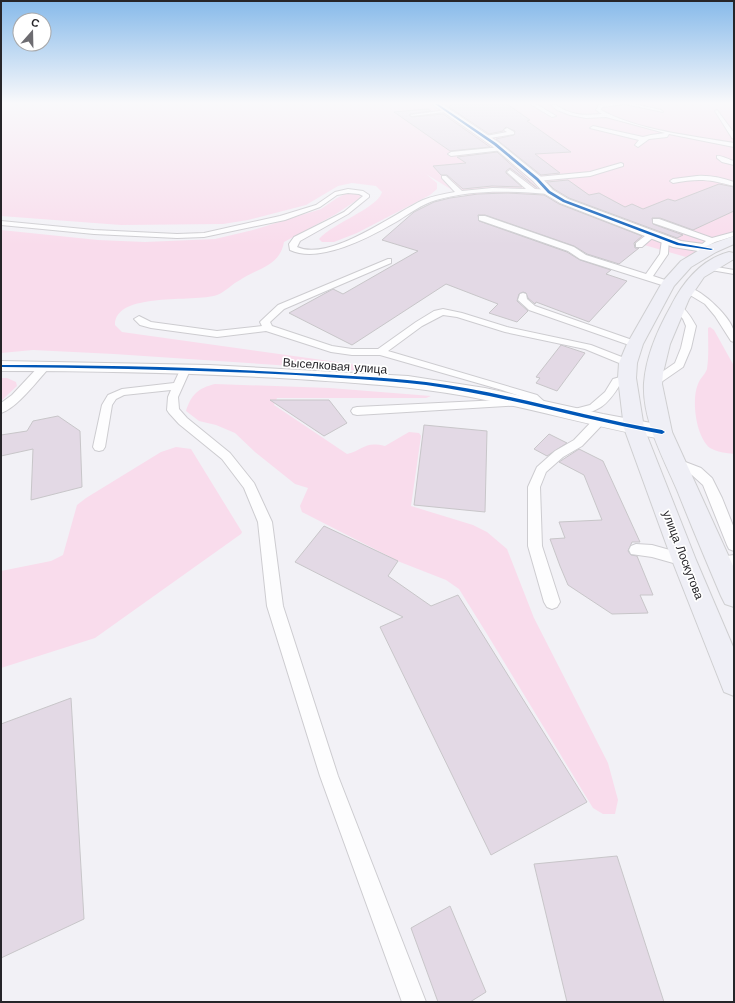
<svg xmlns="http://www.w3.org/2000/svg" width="735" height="1003" viewBox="0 0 735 1003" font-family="'Work Sans',sans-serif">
<rect width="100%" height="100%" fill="#f2f1f6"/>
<!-- green -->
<path fill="#f9dcec" d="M1,104h733v135l-48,18 -234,-67 -26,-16 11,9v6l-7,6 -73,38 -23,9h-12l-3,-3c14,-16 59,-31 63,-47l-6,-6 -24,-3 -14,3 -32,19 -58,15 -25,4 -102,1 -120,-9z
M352,193l9,2 -1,3 -24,16 -52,28c-4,24 -26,26 -44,38 -8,4 -15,12 -23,15 -23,8 -102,-4 -102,30l7,7 258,36 2,2 -2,2 -266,-18 -81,-4 -32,3v-123l97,10 47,2 70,-3 38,-9 68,-21 16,-11 8,-4z
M710,327l4,3 20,36v88c-8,-1 -17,-2 -24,-6 -14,-11 -19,-48 -12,-64 2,-6 7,-9 9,-15 2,-13 1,-28 1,-41z
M1,378h6l9,4 1,4 -16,15z
M215,384l115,4 101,8 -5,2h-149l-3,7 73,49c17,-4 17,-13 38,-8l24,-14 10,1 2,3 -10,70 62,19 14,7 20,17 27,69 74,145 10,37 -3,14h-12l-10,-6 -106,-174 -28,-45 -13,-9 -46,-18 -98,-50 -2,-6 8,-18 -13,-4 -40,-32 -20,-19 -19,-8 -17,-4 -13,-10c5,-16 12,-23 29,-27z
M176,447l15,2 51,83 -1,2 -146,104 -94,30v-97l50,-10 12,-6 14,-50 9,-7 75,-46z"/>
<!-- building -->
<path fill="#e3d9e5" stroke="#c8c6c9" d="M452,104h55l23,16 -3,1 44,31 -36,2 25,19 -19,2 -45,-36 18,-4 1,-4 -9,-4 -3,3v1l-14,3 -40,-27z
M428,109l3,2 -21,3 -1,1 3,2 31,-3 47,33 -40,4 -56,-39z
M497,152l40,36 -27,-20 -4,3v2l16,14 -30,-1 -29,3 -16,-14h-6l-8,-9 33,-3 -9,-6z
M568,180l21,15 10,-2 26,14 7,-3 11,5 25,-10 7,2 44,-17 15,3v24l-41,19 -33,-12h-8l1,6 30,11 -6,3 -108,-40 -15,-9 -7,-7z
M507,193l37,2 15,9 83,32 -8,7 1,5h4l-20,16 -32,-10 -13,-8 -89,-31h-7l1,6 88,31 13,8 31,10 -5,4 21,7 -38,41 -53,-20 -1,2 -7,-6 -2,-5 -3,-1 -4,2 -2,7 11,10 -11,11 -28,-9 9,-9 -52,-20 -94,61 -63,-32 44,-24 10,5 75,-43 -36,-11 32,-28 20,-10 16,-4 28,-4z
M561,345l24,8 -28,38 -21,-8 4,-5 -4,-1z
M270,400h59l18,23 -23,13z
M58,416l22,15 2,56 -51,13 2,-51 -32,7v-21l26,-4 6,-10z
M424,425l63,6 -2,81 -71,-7z
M549,434l18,9 -20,13 -13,-7z
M579,449l24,12 37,81h-8l-4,9 3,4 6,1 16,39h-13l8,18 -36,1 -44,-29 -8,-19 -10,-27 15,-1 -6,-16 43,-2 -18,-45 -25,-13z
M324,526l74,35 -10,15 43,30 27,-11 129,207 -96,53 -111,-228 23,-10 -108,-55z
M71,698l13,221 -83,39v-234z
M617,856l47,146h-97l-33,-138z
M450,906l36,86 -16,10h-32l-27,-74z"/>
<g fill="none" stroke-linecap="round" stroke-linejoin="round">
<!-- service casing -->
<g stroke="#cdccd0" stroke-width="2">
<path id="service" d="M530,104h6l20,12 -4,1z
M550,104c7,0 11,5 17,7 11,5 23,4 35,3l-6,-4 3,-5 5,-1h31l26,6 2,2 -38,-8 -23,3 -1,3c35,20 92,26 133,33v4l-65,-13 -2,3 -18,2 -11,8 -3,-2 4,-5 -49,-12 3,-2 50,11 8,-2 14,-2 -59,-16 -20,1 -16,-3 -13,-5z
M447,110l-2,2 -33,4 -2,-1z
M717,110l17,23v6l-2,-1 -17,-27z
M507,128l7,4v2l-30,5 -3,-2 26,-5 -3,-2z
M501,147l2,1v2l-52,6 -3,-2 3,-2z
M717,156c4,-1 12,4 17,5v4l-12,-3 -5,-4z
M621,163l2,1v2l-33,10 -53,5 -3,-2 3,-2 53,-5z
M510,170l25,19 14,1 3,2 -3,2c-37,-3 -76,-5 -113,6 -14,4 -27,14 -40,22 -26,15 -76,42 -106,28l-1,-6 5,-7 50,-25 19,-16 -4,-2 -11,-1 -11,2 -17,12 -35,13 -81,17 -27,1 -83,-4 -93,-9v-4l93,9 83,4 27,-1 76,-17 36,-11 19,-13 13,-3 15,2 6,4v2l-21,17 -48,27 -3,6c33,15 96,-33 126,-47 10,-4 21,-6 32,-8l-13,-14v-2h4l16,15 30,-3 34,1 -18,-16 -1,-1z
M697,176c13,-1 25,2 37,6v4c-25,-7 -36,-8 -61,-3l-3,-2 3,-2z
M479,216h6l89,31 12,8 60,19 14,-20 2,-14 1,-2h6l-1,16 -15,22 18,6 1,2 -4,3 -3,-1 -85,-27 -12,-8 -89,-31z
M653,219h6l53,19 22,-6v4l-19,6 -10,5 -4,-2 5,-4 -53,-18z
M650,232h3l4,2 -15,13h-6v-4z
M388,259h3v4l-107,46 -14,13 2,4 60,20 20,3h26l38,-27 18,-11 9,-2 19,4 45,14 84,18 41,16 1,2 -5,3 -4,-1 -39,-16 -80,-17 -48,-15 -14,-2 -21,11 -34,25 149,44 12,11 -2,3h-8l-10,-10 -27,-9 -122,-35h-28l-21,-3 -65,-21 -49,6 -66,-9 -11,-3 -6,-6 5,-3 12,6 66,9 45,-5 -2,-4 2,-2 16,-15z
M705,265l29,5v4l-29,-5z
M688,287c15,4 43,30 46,45 1,3 0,7 0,10l-3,-1 -16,-25 -10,-12 -20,-12 -1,-2z
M523,293l3,1 1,5 8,7 103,36 2,2 -5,3 -3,-1 -103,-36 -11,-10 2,-6z
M678,305c8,3 14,14 18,21l-5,22 -8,19 -26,18h-8l-1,-2 1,-2 26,-18 6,-15 5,-22 -3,-7 -9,-11z
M45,363l4,1 1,2 -1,2c-12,13 -32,40 -48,45v-10l11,-8 29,-31z
M186,365l5,3 -13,29 1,12 8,9 43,35 24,30 18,39 11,84 55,170 88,226h-24l-82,-226 -53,-170 -9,-84 -14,-34 -22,-29 -43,-35 -10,-11 -2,-3 1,-13 3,-7 -47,5 -8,4 -4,6 -7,42 -2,3 -4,1 -4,-1 -2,-3 9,-42 6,-10 14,-6 52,-6 7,-15z
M627,375l4,1 1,2 -1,2 -10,3c-16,26 -22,27 -50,35l-4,-1 -2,-3 2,-3 23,-6 15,-13 8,-13z
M519,399l4,2 1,2 -1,2 -166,10 -4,-1 -2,-3 2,-3 4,-1z
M599,417l4,1 2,3 -2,3 -21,22 -19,11 -17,15 -6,15 2,59 18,56 -3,5 -5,2 -5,-2 -3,-5 -16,-56v-59l9,-20 18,-16 19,-11 21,-22z
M675,458l26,10 11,10 10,20 12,30v23l-5,-2 -2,-4 -24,-60 -11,-10 -21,-10 -2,-3 2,-3z
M636,544l16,1 32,9 5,2 2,4 -2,4 -5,2 -32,-9 -21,-3 -2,-4 2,-4z
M734,555v12l-16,1 -5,-2 -2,-4 2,-4z"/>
</g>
<!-- minor casing -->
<g stroke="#cdccd0" stroke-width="2">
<path id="minor" d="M432,104h10l56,38 43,35 12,13 15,9 113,42 30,4 5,1 2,3 -2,3 -5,1 -38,-6 -113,-44 -15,-9 -12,-13 -41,-35z"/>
</g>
<!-- tertiary casing -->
<g stroke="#cdccd0" stroke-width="2">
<path id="tertiary" d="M1,361l208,4 199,11 77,12 118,26 59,11 7,2 3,5 -3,5 -7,2c-79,-14 -156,-39 -236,-49 -43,-6 -87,-8 -130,-11 -98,-6 -197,-8 -295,-8z"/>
</g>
<!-- primary casing -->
<g stroke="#cfcfd1" stroke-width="2">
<path id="primary" d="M734,236v8l-18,8 -25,15 -17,19 -31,58 -6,19 -1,15 8,50 52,132 38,89v47l-10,-4 -52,-132 -48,-132 -6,-50 1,-15 8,-19 36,-63 18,-20 25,-15z
M729,252l5,1v6l-30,18 -15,22 -19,45 -7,29 -1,11 10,48 62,136v39l-9,-3 -4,-8c-15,-35 -30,-71 -44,-106 -14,-33 -35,-70 -33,-107 2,-27 14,-54 27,-77 12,-24 31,-47 58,-54z"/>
</g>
<!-- service -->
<use href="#service" fill="#fdfdfe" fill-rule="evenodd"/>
<!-- minor -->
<use href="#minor" fill="#fdfdfe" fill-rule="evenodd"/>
<!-- tertiary -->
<use href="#tertiary" fill="#fdfdfe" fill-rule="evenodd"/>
<!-- primary -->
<use href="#primary" fill="#efeff6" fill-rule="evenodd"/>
<!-- cycleway casing -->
<g stroke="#fff" stroke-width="2">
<path id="cycleway" d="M435,104h3l58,39 42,35 12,13 15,9 114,43 34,6 -2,1 -34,-5 -114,-43 -15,-9 -12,-13 -42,-35z
M1,365c98,0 196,2 295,8 43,2 87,4 130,9 80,10 157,35 236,48l3,2 -3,2c-79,-14 -156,-38 -236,-49 -43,-5 -87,-7 -130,-10 -98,-5 -197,-7 -295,-8z"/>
</g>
<!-- cycleway -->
<use href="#cycleway" fill="#0057b8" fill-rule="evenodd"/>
</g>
<!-- sky -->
<linearGradient id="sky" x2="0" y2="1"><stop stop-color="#87baea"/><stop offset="0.42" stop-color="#f9f9fb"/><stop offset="1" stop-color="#f9f9fb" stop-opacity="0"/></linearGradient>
<rect width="735" height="245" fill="url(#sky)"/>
<g text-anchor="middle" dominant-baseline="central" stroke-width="3.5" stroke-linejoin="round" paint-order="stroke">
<!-- street labels -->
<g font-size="12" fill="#262529" stroke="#fff">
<text transform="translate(335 366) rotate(4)">Выселковая улица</text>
<text transform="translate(683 555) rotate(69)">улица Лоскутова</text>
</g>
</g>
<!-- border -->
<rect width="735" height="1003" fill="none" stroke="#262529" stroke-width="4"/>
<!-- north arrow -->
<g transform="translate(32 32) rotate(20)"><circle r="19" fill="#ffffff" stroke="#a8a8a9"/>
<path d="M0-3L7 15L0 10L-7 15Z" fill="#6d6c71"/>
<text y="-6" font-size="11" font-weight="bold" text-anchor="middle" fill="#262529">С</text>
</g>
</svg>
